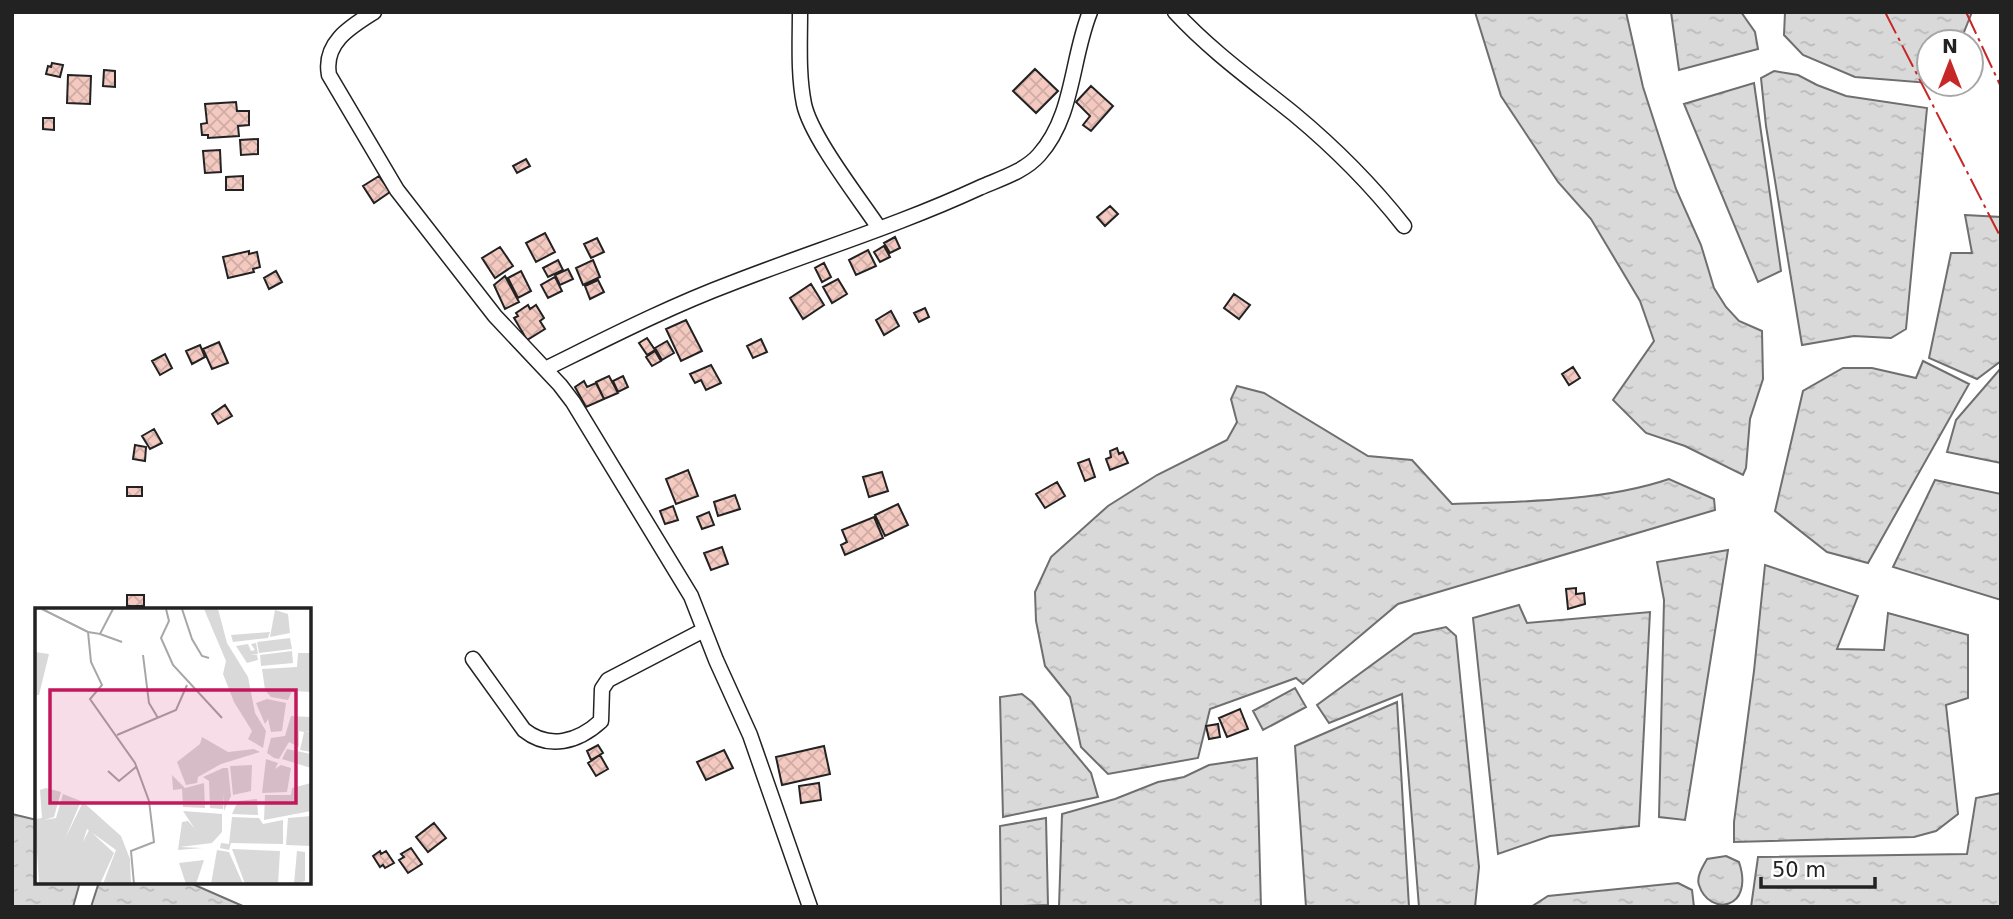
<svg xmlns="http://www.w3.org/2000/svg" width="2013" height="919" viewBox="0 0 2013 919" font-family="'DejaVu Sans',sans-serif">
<defs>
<pattern id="water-ripples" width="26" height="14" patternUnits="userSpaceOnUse" patternTransform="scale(1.75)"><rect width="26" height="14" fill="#d9d9d9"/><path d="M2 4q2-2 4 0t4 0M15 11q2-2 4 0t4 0" fill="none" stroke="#bababa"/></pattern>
<pattern id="building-cross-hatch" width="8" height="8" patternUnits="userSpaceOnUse" patternTransform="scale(1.75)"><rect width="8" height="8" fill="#f3c9c0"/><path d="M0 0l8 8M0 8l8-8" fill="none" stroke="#d0aca5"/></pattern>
</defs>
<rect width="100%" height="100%" fill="#fff"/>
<!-- water -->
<path fill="url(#water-ripples)" stroke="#6f6f6f" stroke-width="2" d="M1475,12h151l17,75 33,102 25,56 13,43 12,19 13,14 23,10 1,48 -13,40 -4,49 -3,7 -58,-29 -39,-13 -33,-33 41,-59 -14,-40 -49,-82 -33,-37 -57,-86z
M1671,12h70l14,20 3,17 -79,21z
M1785,12h187l-12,30h-31v41l-74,-6 -52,-22 -19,-20z
M1774,71l24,4 19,10 29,11 81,12 -21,221 -15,9 -37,-2 -52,9 -36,-219 -5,-48z
M1754,83l27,188 -23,11 -74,-178z
M1965,215l36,2v144l-24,18 -48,-21 22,-105h21z
M1923,361l46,23 -101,179 -41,-11 -52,-41 28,-120 40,-23h29l44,10z
M2001,368v95l-54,-11 9,-32z
M1237,386l27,7 104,63 44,4 40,44c68,-2 153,-3 217,-25l45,20 1,11 -317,94 -95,80 -7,-6 -86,31 -12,49 -90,16 -27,-27 -11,-50 -25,-31 -9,-45 -1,-29 16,-35 57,-51 49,-31 70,-35 10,-18 -6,-23z
M1935,480l66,14v106l-108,-33z
M1728,550l-43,270 -26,-3 5,-217 -7,-38z
M1765,565l93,31 -21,53 47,1 4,-37 80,22v63l-22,7 12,109 -22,17 -22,6 -180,5v-20l20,-151z
M1519,605l8,18 123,-11 -11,214 -89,10 -52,18 -25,-236z
M1446,627l10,9 23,231 -4,40h-56l-17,-213 -73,29 -12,-18 97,-71z
M1295,688l11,19 -43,23 -10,-19z
M1022,694l10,8 59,71 7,24 -95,20 -3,-120z
M1397,702l12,205h-103l-11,-161z
M1257,758l4,149h-202l3,-93 53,-15 43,-17 26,-5 25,-12z
M2001,793v114h-250l7,-50 209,-3 9,-56z
M12,814l25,6v62h43l-7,25h-61z
M1046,818l2,87 -47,2 -1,-81z
M1726,856l13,6c16,48 -30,55 -40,23 -3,-8 4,-19 8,-26z
M99,882h89l57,25h-154z
M1678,883l14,7 2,17h-163l17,-11z"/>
<!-- building -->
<path fill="url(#building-cross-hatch)" stroke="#222" stroke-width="2" d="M52,63l11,2 -3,12 -14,-3 2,-8 3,1z
M1035,69l23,22 -22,22 -23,-22z
M104,70l11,1v16l-12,-1z
M68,75l23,1 -1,28 -23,-1z
M1091,86l22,20 -22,25 -8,-6 7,-9 -14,-14z
M236,102l1,9h12v14l-11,1 1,10 -31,2v-3h-6l-1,-11 6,-1 -2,-19z
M43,118h11v12l-11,-1z
M258,139v15l-17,1 -1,-15z
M220,150l1,22 -16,1 -2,-22z
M526,159l4,7 -13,7 -4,-7z
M243,176v14h-17v-13z
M379,176l11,16 -16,11 -11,-17z
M1110,206l8,8 -13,12 -8,-9z
M545,233l10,19 -19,10 -10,-19z
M895,237l5,11 -10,5 -6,-10z
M597,238l7,14 -13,6 -7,-14z
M884,246l6,11 -10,5 -6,-10z
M500,247l13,19 -18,12 -13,-20z
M868,250l8,16 -20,9 -7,-15z
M249,251v3l8,-2 3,15 -7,2 1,3 -26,6 -5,-21z
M558,260l5,10 -15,7 -5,-9z
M593,260l7,17 -17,8 -7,-17z
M824,263l7,14 -9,5 -7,-14z
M568,269l5,10 -13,6 -5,-10z
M276,271l6,11 -13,7 -5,-11z
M521,271l10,20 -13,7 -10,-20z
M505,276l14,26 -14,7 -11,-24z
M555,277l7,14 -14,7 -7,-13z
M838,279l9,15 -15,9 -9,-16z
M598,280l6,12 -14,7 -5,-13z
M811,284l13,21 -21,14 -13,-21z
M1234,294l16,11 -11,14 -15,-11z
M528,305l2,4 6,-4 8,13 -4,3 5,8 -18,11 -13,-22 4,-2 -2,-3z
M925,308l4,9 -10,5 -5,-9z
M891,311l8,15 -15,9 -8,-15z
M686,320l16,31 -21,10 -15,-32z
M647,338l8,12 -8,5 -8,-12z
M761,339l6,13 -14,6 -6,-12z
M667,341l7,12 -12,7 -7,-12z
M219,342l9,21 -16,6 -9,-20z
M200,345l5,12 -13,7 -6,-13z
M655,351l6,10 -9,5 -6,-9z
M165,354l7,14 -12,7 -8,-14z
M711,365l10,18 -15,7 -5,-10 -6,3 -5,-9z
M1573,367l7,11 -11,7 -7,-11z
M609,376l9,17 -14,6 -8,-17z
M623,376l5,11 -10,5 -5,-11z
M584,381l3,6 9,-4 8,16 -18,8 -11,-20z
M225,405l7,11 -14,8 -6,-10z
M154,429l8,14 -12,6 -8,-13z
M135,445l11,2 -1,14 -12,-2z
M1117,448l2,6 4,-2 5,11 -18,7 -4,-11 5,-2 -1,-6z
M1089,459l6,18 -10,4 -7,-18z
M688,470l10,26 -22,8 -10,-25z
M882,472l6,19 -19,6 -6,-20z
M1057,482l8,14 -20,12 -9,-14z
M127,487h15v9h-15z
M735,495l5,14 -22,7 -4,-14z
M898,504l10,21 -23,11 -10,-21z
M673,506l5,14 -13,4 -5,-13z
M709,512l5,13 -12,4 -5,-12z
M874,517l9,21 -38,17 -4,-10 6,-3 -5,-12z
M722,547l6,17 -17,6 -7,-17z
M1576,588v6l8,-1 1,11 -17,5 -2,-20z
M127,595h17v11h-17z
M1240,709l8,20 -21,8 -8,-19z
M1218,724l2,13 -11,2 -3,-13z
M598,745l5,8 -12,7 -4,-9z
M824,746l6,28 -48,11 -6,-28z
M724,750l9,18 -27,12 -9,-18z
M600,755l8,14 -12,7 -8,-13z
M819,783l2,17 -20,3 -2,-17z
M434,823l12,15 -18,14 -12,-15z
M411,848l11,16 -14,9 -9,-13 5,-3 -3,-3z
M380,851l1,3 5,-3 8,12 -9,5 -2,-3 -3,2 -7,-11z"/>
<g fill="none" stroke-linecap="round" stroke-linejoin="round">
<!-- minor casing -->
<g stroke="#222" stroke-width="17">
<path id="minor" d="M374,12c-24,15 -51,31 -45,63l68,115 98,126 65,69 13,17 118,194 25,64 34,75 60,172
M800,12c0,30 -2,62 4,92 7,33 55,94 75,124
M1175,12c36,39 78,69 119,102 41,34 77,70 110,112
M545,369c61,-30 123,-62 187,-86 82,-32 167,-58 247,-95 20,-9 45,-16 60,-33 35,-39 32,-96 51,-143
M473,659l51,71c25,20 54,12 77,-9l1,-32 6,-9 96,-50"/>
</g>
<!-- minor -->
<use href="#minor" stroke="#fff" stroke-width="14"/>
<!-- power -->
<path stroke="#c62828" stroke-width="2" stroke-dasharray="24 5 3.5 5" stroke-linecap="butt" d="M1885,12l116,226
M1966,12l35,75"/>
</g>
<!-- overview -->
<g transform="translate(35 608)">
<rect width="276" height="276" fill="#fff"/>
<path d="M169,1h14l9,34 21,34 7,36 11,18 -3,17 -15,-9 4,-8 -18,-29 -11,-28 3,-13zM240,2l13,4 2,19 -20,4zM235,24l-2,6 -35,4 -2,-7zM255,30l2,11 -33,4 -2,-11zM221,35l2,11 -8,1h7l1,5 -11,3 -11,-17 12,-2 3,7 4,-1 -4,-6zM257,43l1,12 -32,3 -1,-11zM0,44l14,2 -10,41h-4zM263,45h13v39l-19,-1 -4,9 -17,-3 -6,-7 -3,-21 35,-2zM232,91l19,4 -4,28 -11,1 -3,-13 -3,5 -9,-21zM256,108l19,1v14h-4l5,1v20l-11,-2 4,-18 -5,-1v16l-10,-5 -10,17 -5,-1 -7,-5 4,-15 14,-2zM167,129l26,15 26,-3 6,3 -39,12 -23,13 -1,6 -11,2 -9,-23 23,-18zM252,141l24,5v14l-29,-9zM231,151l12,4 -3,6 6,-4 10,3 -4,24 -25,1zM217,157l-1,26 -18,4 -3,-29zM188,160h5l3,28 -7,15 -1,-18v16l-13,-1 -1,-27 -6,-4zM137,167l13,13 19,-5 1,25 -22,-1 -1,-18 -9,1zM276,175v28l-47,9 1,-25h26l1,-7zM11,180l15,4 -7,25 -10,3 12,-2 7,-24 18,7 -16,38 18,-37 38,34 9,23 1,25h-28l13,-34 -29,-21 -4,13 6,-12 25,23 -14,31h-61l-4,-65 7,-1 -2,-28zM222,191l1,16 -26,-1 6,-13zM148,203l39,3v18l-10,11 -32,4 23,1 -25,2 4,-28 6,-1 7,8zM276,208v30l-25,-1 2,-27zM197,209l27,1 4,6 20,-4v24l-52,-1 -2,7 -9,-2 1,-5 8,1zM197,241l48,2 -2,33h-33zM182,242l12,2 14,32h-32zM262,243l8,1v29l-11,3zM169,252l-8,24h-10l-7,-21z" fill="#d9d9d9"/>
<path fill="none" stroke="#a7a7a7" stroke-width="2" d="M7,1l46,23 3,30 11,23 -12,14 45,64 14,38 5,41 -23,9 3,33M131,1l3,12 -8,17 12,27 49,53M147,1l10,30 10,17 7,2M53,24l12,2 13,-25M65,26l22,8M108,47l6,48 9,15M82,127l59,-25 11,-25M73,163l11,10 17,-14"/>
<path fill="#c2185b" fill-opacity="0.15" stroke="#c2185b" stroke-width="3.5" d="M15,82h246v113h-246z"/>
<rect width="276" height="276" fill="none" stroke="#222" stroke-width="3.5"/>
</g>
<!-- border -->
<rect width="2013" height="919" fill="none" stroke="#222222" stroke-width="28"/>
<!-- north arrow -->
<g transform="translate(1950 63)"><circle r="33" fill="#ffffff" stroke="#a7a7a7" stroke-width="2"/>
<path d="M0-5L12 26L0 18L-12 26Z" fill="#c62828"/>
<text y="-10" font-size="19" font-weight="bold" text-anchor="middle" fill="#222222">N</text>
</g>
<!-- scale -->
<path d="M1761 877v10h114v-10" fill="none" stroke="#222222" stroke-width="3.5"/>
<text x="1772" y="877" font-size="21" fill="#222222" stroke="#ffffff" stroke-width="5" paint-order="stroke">50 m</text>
</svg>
